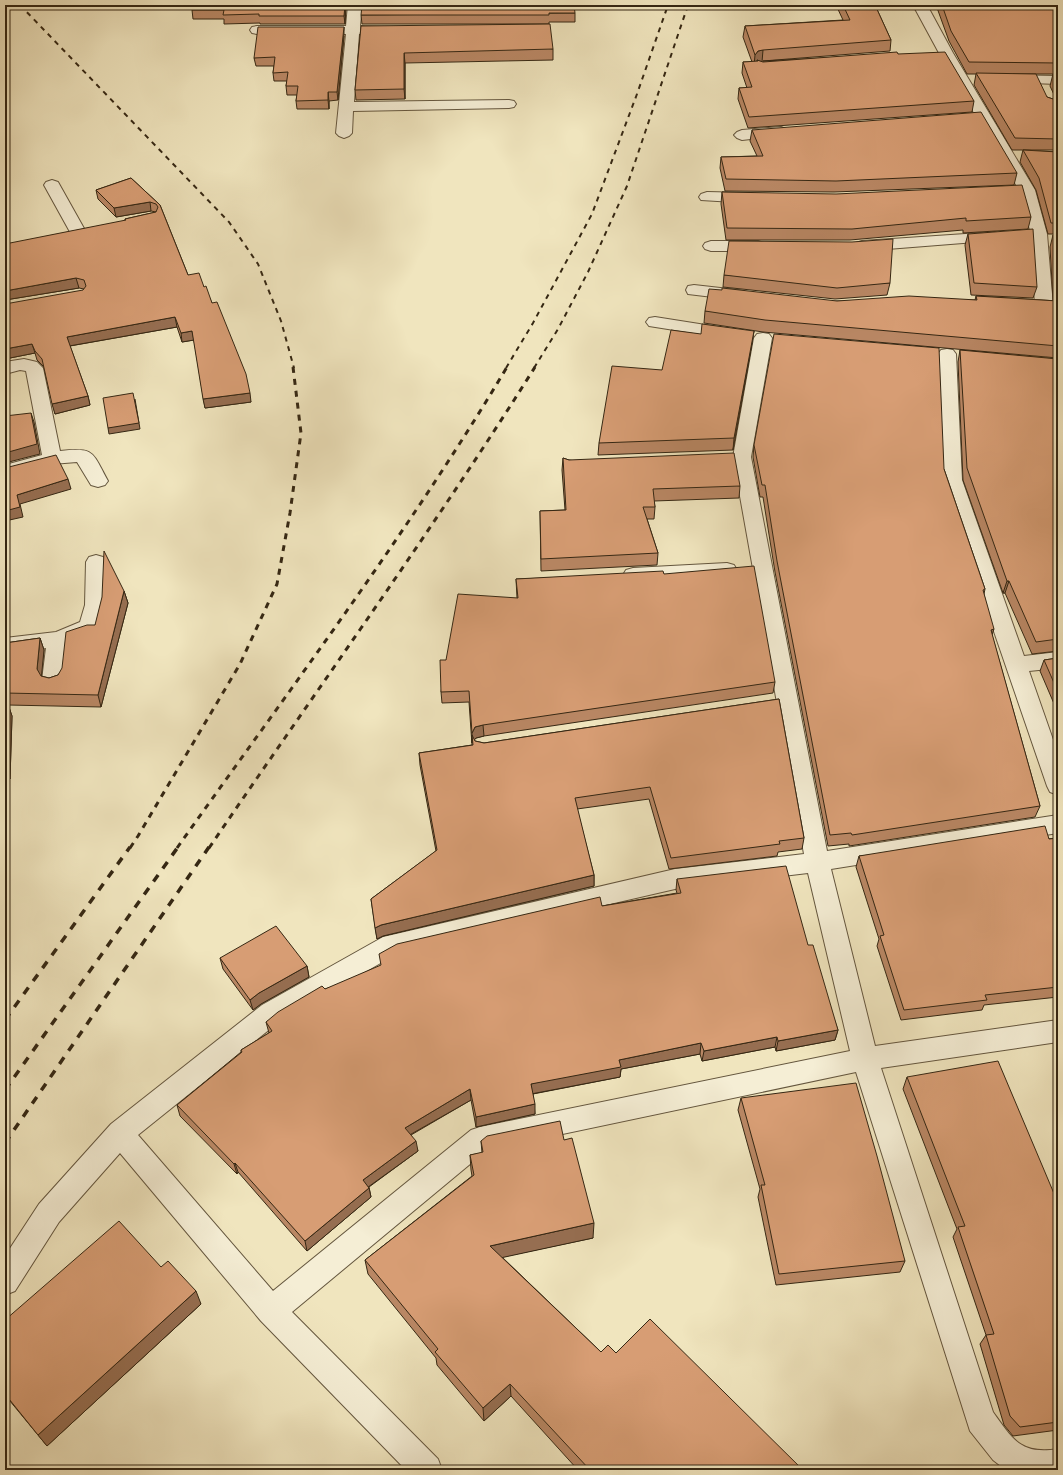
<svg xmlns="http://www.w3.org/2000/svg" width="1063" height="1475" viewBox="0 0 1063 1475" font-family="'Old Standard TT',serif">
<rect width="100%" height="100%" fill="#f0e5be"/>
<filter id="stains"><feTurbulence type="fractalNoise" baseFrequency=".005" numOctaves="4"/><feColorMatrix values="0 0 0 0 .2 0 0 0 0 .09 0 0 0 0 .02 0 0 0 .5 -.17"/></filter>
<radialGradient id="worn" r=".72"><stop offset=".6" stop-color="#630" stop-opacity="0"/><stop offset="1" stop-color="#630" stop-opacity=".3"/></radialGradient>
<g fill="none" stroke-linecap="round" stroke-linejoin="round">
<!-- minor casing -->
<g stroke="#64563e" stroke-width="2">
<path id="minor" d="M348,5h14l-2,21 35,1 2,3 -2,3 -5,1h-31l-5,68 155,-2 5,1 2,3 -2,3 -5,1 -156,3 -1,22 -3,3 -5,2 -5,-2 -3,-3 10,-99h-89l-5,-1 -2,-3 2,-3 5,-1h89z
M913,5h14l26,48 82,137 12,44 6,72 -3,4 -6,1 -6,-1 -3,-4 -4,-72 -12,-44 -80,-137z
M1009,75l49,1v8l-54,-2 -2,-3 2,-3z
M781,127l5,2 3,3 -3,3 -44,5 -5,-2 -3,-3 3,-3 5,-2z
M52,180l6,2 28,50 -2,3 -6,2 -6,-2 -2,-3 -26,-47 2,-3z
M707,192l43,1 6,2 2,3 -2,3 -6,2 -49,-3 -2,-3 2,-3z
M995,232l6,2 2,3 -2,3 -139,11 -6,-2 -2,-3 2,-3 6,-2z
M711,241h47l6,2 2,3 -2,3 -6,2h-47l-6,-2 -2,-3 2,-3z
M694,285l44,5 6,1 2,4 -2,4 -6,1 -50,-6 -2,-4 2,-4z
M655,317l76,12 6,1 3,4 -3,4 -6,1 -82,-13 -3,-4 3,-4z
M763,333l6,1 3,4 -21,119 76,394 231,-36v18l-227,36 44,177 183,-26v22l-177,26 112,344c20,28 28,43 65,37v21h-52l-13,-10 -23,-29 -114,-359 -369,78 -195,162 146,147 4,11h-36l-145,-149 -141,-168 -61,69 -44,69 -10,4v-39l34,-52 72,-80 151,-119 121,-68 292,-68 129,-15 -71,-397 21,-119 3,-4zM808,873l42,178 -370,76 -9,3 -198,161 -135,-156 142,-114 118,-68 277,-64z
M947,349l6,1 3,4 6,126 62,176 34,-4v16l-29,3 29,83v41l-8,-3 -3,-6 -105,-306 -4,-126 3,-4z
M24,359l13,3 6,6 17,83c35,-4 32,1 48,30l-3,4 -7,2 -7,-2 -14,-23 -25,2 -47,13v-12l37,-10 -16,-84 -6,-1 -15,4v-12z
M96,555l7,2 3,5c0,15 1,59 -9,70 -5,4 -22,9 -29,11l-4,37 -3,6 -8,2 -8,-2 -3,-6 4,-32 -41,6v-16l51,-6 24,-10 5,-17 1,-43 3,-5z
M727,563l7,2 3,5 -3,5 -7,2 -94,5 -7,-2 -3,-5 3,-5 7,-2z"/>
</g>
<!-- minor -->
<use href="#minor" fill="#f5eed5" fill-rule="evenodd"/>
<!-- rail-far2 -->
<path stroke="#352713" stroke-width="2" stroke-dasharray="5 5" stroke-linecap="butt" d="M20,5l209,217 29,42 23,57 13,47
M506,368l27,-45 59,-109 45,-120 31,-89
M534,368l24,-39 30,-57 39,-86 61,-181"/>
<!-- rail-far1 -->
<path stroke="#352713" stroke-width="3" stroke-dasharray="6 6" stroke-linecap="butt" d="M130,848l8,-12 102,-172 37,-80 13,-71 11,-80 -8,-66
M177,848c113,-159 231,-315 330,-481
M209,848c109,-160 223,-317 326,-481"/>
<!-- rail -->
<path stroke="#352713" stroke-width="3.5" stroke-dasharray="8 8" stroke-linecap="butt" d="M5,1020l125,-173
M5,1090l173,-243
M5,1143l204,-296"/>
</g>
<!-- wall -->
<path fill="#b98764" stroke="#352713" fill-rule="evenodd" d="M193,5h153l-1,19h-85v-1l-36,1v-5h-31l-1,-9z
M836,5h39l16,35 -1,11 -127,10 135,-7 76,47 -2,11 -224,16 -10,-29 1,-11h8l-5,-15 1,-11h9l-9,-25 2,-11 98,-6z
M936,5h122v145h-46l-38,-65 2,-11h-9l-18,-33zM1013,74h40l-3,12 6,13h-3l-6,-2z
M575,13v9h-26v2h-187l-1,-9z
M361,26l192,23v11l-148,3v36l-49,1 -1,-10z
M344,36l-6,64 -9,1v8h-32l-1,-8 1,-6h-10l-1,-9 1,-5h-13l-1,-8 1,-7h-18l-2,-8z
M752,130l265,43 -3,12 -180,7 -109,-1 -5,-23 1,-11 36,-1 -7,-15z
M1023,150l35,2v82h-10l-12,-44 -16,-28z
M131,178l29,27 28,70 16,12 8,16 39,99 -46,6 -11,-68 -12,2 -5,-15 -107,19 18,50 2,9 -35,9 -11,-47 -7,-7 -2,-7 -30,6 78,-69 1,-1 -5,-1 -74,12 120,-80v-1l31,-7 -5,-1 -35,6 -18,-18 -2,-9z
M722,192l309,25 -3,12 -65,4v-3l-113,10h-124l-5,-36z
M968,234l69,53 -4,11 -62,-3 -6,-50z
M1053,235h5v66l-5,-1 -3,-53z
M724,275l166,8 -3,12 -52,4 -112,-12z
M976,296l82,5v57l-295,-26 -59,-9 1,-12 132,-10 138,-1z
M701,334l51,9 -19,107 -135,5 1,-12 63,-73z
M960,350l98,9v292l-26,3 -27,-61h-2l-40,-113 -5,-118z
M754,445l190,24 41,120 -1,5 8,41 48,171 -5,11 -186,29v-2l-21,2 -53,-274 -12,-75h-3l-7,-40z
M563,458l6,2 171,26 -1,12 -85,3 1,6 -1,12h-7l11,34 -1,12 -116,6 -1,-60 25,-1 -3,-40z
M664,574l111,108 -2,11 -289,43 -8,2 -2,2 1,1 9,2 295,-44 25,139 -2,11 -24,3 -1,4 -108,13 -20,-70 -72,10 17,66v11l-211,50 -6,3 -6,-40 65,-48 -16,-86 -1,-12 53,-8 -3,-43 -27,1 -1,-11 5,-32 71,-62 -1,-19z
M124,591l4,12 -27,104 -93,-2 4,11 -2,63h-5v-136l35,-5 4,12 -3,26 8,2 9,-3 37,-50z
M1058,658v55l-18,-42 4,-11z
M1058,838v159l-74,8 -2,5 -81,10 -24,-74 2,-7 -23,-72 3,-11z
M677,879l131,66 30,85 -3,10 -59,11 -1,-4 -73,14 -2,-7 -79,15 -1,8 -87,17 2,20 -59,13 -5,-27 -60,35 7,16 -49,36 2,10 -64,54 -69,-79 -1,2 -57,-58 -3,-11 64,-53v-2l28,-17 -3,-11 59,-33 277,-83 75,-13 -1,-3z
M220,958l87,8 2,11 -48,27 -8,6 -30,-41z
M907,1077l151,126v227l-45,6 -9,-11 -24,-81 6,-9 -33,-98 4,-8 -54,-140z
M741,1098l164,163 -5,11 -124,13 -18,-88 2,-8 -22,-79z
M564,1140l29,98 -91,19 99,95 15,1 187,117h-225l-67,-74 -27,25 -47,-56 -1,-7 -68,-84 -3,-14 107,-84 -1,-6 -1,-15 12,-2 -1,-12z
M161,1267l40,37 -154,142 -42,-51v-75z"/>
<!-- shaded-wall -->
<path fill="#966e51" stroke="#352713" d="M345,5h1l-1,19 -1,-8z
M344,27v9l-6,64 -1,-8z
M763,50l-1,12 -5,-2v2l-3,4 1,-11 3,-4z
M404,53l1,10v36l-1,-10z
M328,92l1,9v8l-1,-9z
M150,202l1,9 -35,6 -2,-9z
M76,278l3,10 -74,12v-9z
M175,317l2,10 -108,19 -2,-9z
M192,331l2,9 -12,2 -1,-9z
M754,331l-2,12 -19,107 1,-12z
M32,344l3,9 -30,6v-10z
M250,393l1,9 -46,6 -2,-9z
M88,396l2,9 -35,9 -3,-10z
M135,399l5,30 -31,5 -1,-6z
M31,413l3,9 6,32 -35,9v-10z
M68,479l3,10 -51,15 3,13 -18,4v-10l12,-16z
M1007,581h2l-4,12h-2z
M124,591l4,12 -27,104 -3,-12z
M994,629l-4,12 1,-11z
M40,638l4,12 -3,31 -4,-12z
M8,704l4,12 -2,63 -5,-12z
M483,725l1,11 -8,2 -4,5v-8v8v-10l3,-6z
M594,875v11l-211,50 -6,3 -2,-11 6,-3z
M307,966l2,11 -48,27 -8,6 -3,-10 9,-7z
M838,1030l-3,10 -59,11 2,-10z
M777,1037l-2,10 -73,14 2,-10z
M701,1043l-1,11 -79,15 -1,8 -89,17v-10l88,-24z
M470,1089l1,11 -65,37 -1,-9z
M535,1104v10l-59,13v-10z
M416,1141l2,10 -54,39 -1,-10z
M235,1163l3,9 -1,2 -3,-10z
M369,1188l2,9 -64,54 -2,-10z
M594,1223l-1,15 -102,22 -1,-14z
M196,1291l5,13 -154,142 -9,-11z
M510,1384l1,12 -27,25 -1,-13z"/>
<!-- building -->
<path fill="#d79d74" stroke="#352713" d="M193,5h152l-1,11h-85v-2l-36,1 1,-5h-32z
M362,5h212l1,8h-26v2h-188z
M843,5h32l16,35 -128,10 -5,1 -3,4 -10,-29 105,-6z
M942,5h116v58l-89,-1 -18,-31z
M550,24l3,25 -149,4v36l-49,1 6,-64z
M258,27h86l-7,65h-9v8l-32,1 2,-15h-12l2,-14 -15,1 2,-16 -21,1z
M897,52l1,2 47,-2 29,49 -225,16 -10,-29 13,-1 -9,-25 15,-1 -1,-1 6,2z
M976,73l60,1 11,23 6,2 5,-1v41l-43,-1z
M1053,74h5v13z
M981,112l36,61 -181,8 -110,-2 -5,-22 42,-1 -11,-26z
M1023,150l35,2v71h-7l-12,-45z
M131,178l29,27 28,70 11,-2 5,14 2,-1 6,17 5,-1 29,72 4,19 -47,6 -11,-68 -11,2 -6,-16 -108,20 21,59 -36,8 -10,-45 -7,-8 -3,-7 -27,5v-45l78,-14 3,-4 -2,-6 -8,-2 -71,13v-47l121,-24 -1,-1 31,-7 2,-5 -2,-3 -6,-2 -36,6 -18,-18z
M1022,185l9,32 -65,4v-3l-114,11 -125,-1 -5,-36 114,2z
M1033,229l4,58 -63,-4 -6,-49z
M1053,235h5v53h-1z
M893,239l-3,44 -53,5 -113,-13 5,-34 123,1z
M722,288l115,13 72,-5 68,4 -1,-4 82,5v45l-293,-26 -60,-9 4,-22 13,1z
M702,324l52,7 -20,107 -135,5 13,-77 50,4 9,-40 30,4z
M774,334l165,14 5,121 41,120 -2,1 11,39 -3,1 49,176 -188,29 -1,-2 -21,2 -53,-274 -12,-76h-3l-8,-40z
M960,350l98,9v280l-22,3 -27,-61h-2l-40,-113z
M133,393l6,30 -31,5 -5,-30z
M31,413l6,31 -32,9v-37z
M734,453l6,33 -87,3 2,18h-12l15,46 -117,6 -1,-48 26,-1 -3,-52 6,2z
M56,455l12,24 -51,16 3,12 -15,4v-43z
M104,551l20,40 -26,104 -93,-2v-50l35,-5 -3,31 4,7 8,2 9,-3 4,-7 4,-36 21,-7h8l7,-28z
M754,566l21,116 -292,43 -8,2 -3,6 -3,-42 -28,1 -1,-32h6l12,-66 60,4 -2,-19 147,-8 1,3z
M1058,658v34l-14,-32z
M779,699l25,139 -25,3 1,3 -109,14 -21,-71 -75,11 19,77 -213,50 -6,3 -4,-29 66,-49 -18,-97 54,-8 -1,-10 3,6 9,2z
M5,704h3l-3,63z
M1045,826l4,13 9,-1v149l-73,8 2,5 -83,10 -24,-74 4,-1 -25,-79z
M786,866l22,79h5l25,85 -60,11 -1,-4 -73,14 -3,-8 -82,17 2,7 -90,17 4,20 -59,13 -6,-28 -65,39 11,13 -53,39 6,8 -64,53 -70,-78 -1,1 -57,-59 65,-53 -1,-2 31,-19 -6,-9 12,-10 44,-26 3,3 56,-24 -2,-11 18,-10 203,-47 2,9 79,-13 -4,-14z
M276,926l31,40 -48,27 -9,7 -30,-42z
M998,1061l60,142v219l-38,5 -10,-11 -24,-81 8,-1 -36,-107 7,-1 -58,-149z
M856,1083l21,73 28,105 -126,13 -18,-89h4l-24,-87z
M560,1121l4,19 8,-2 22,85 -104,23 111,106 7,-7 8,8 34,-34 153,151h-213l-80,-86 -27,24 -48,-56 3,-3 -73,-89 109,-85 -4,-20 13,-3 -2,-11 6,-5z
M119,1221l42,46 7,-6 28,30 -158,144 -33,-41v-74z"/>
<!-- margin -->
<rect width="1063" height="1475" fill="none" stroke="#f0e5be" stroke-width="20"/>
<rect x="6" y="6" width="1051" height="1463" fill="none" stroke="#352713" stroke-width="2"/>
<rect x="10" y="10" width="1043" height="1455" fill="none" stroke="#352713"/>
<rect width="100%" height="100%" filter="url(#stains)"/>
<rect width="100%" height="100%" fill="url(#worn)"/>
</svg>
